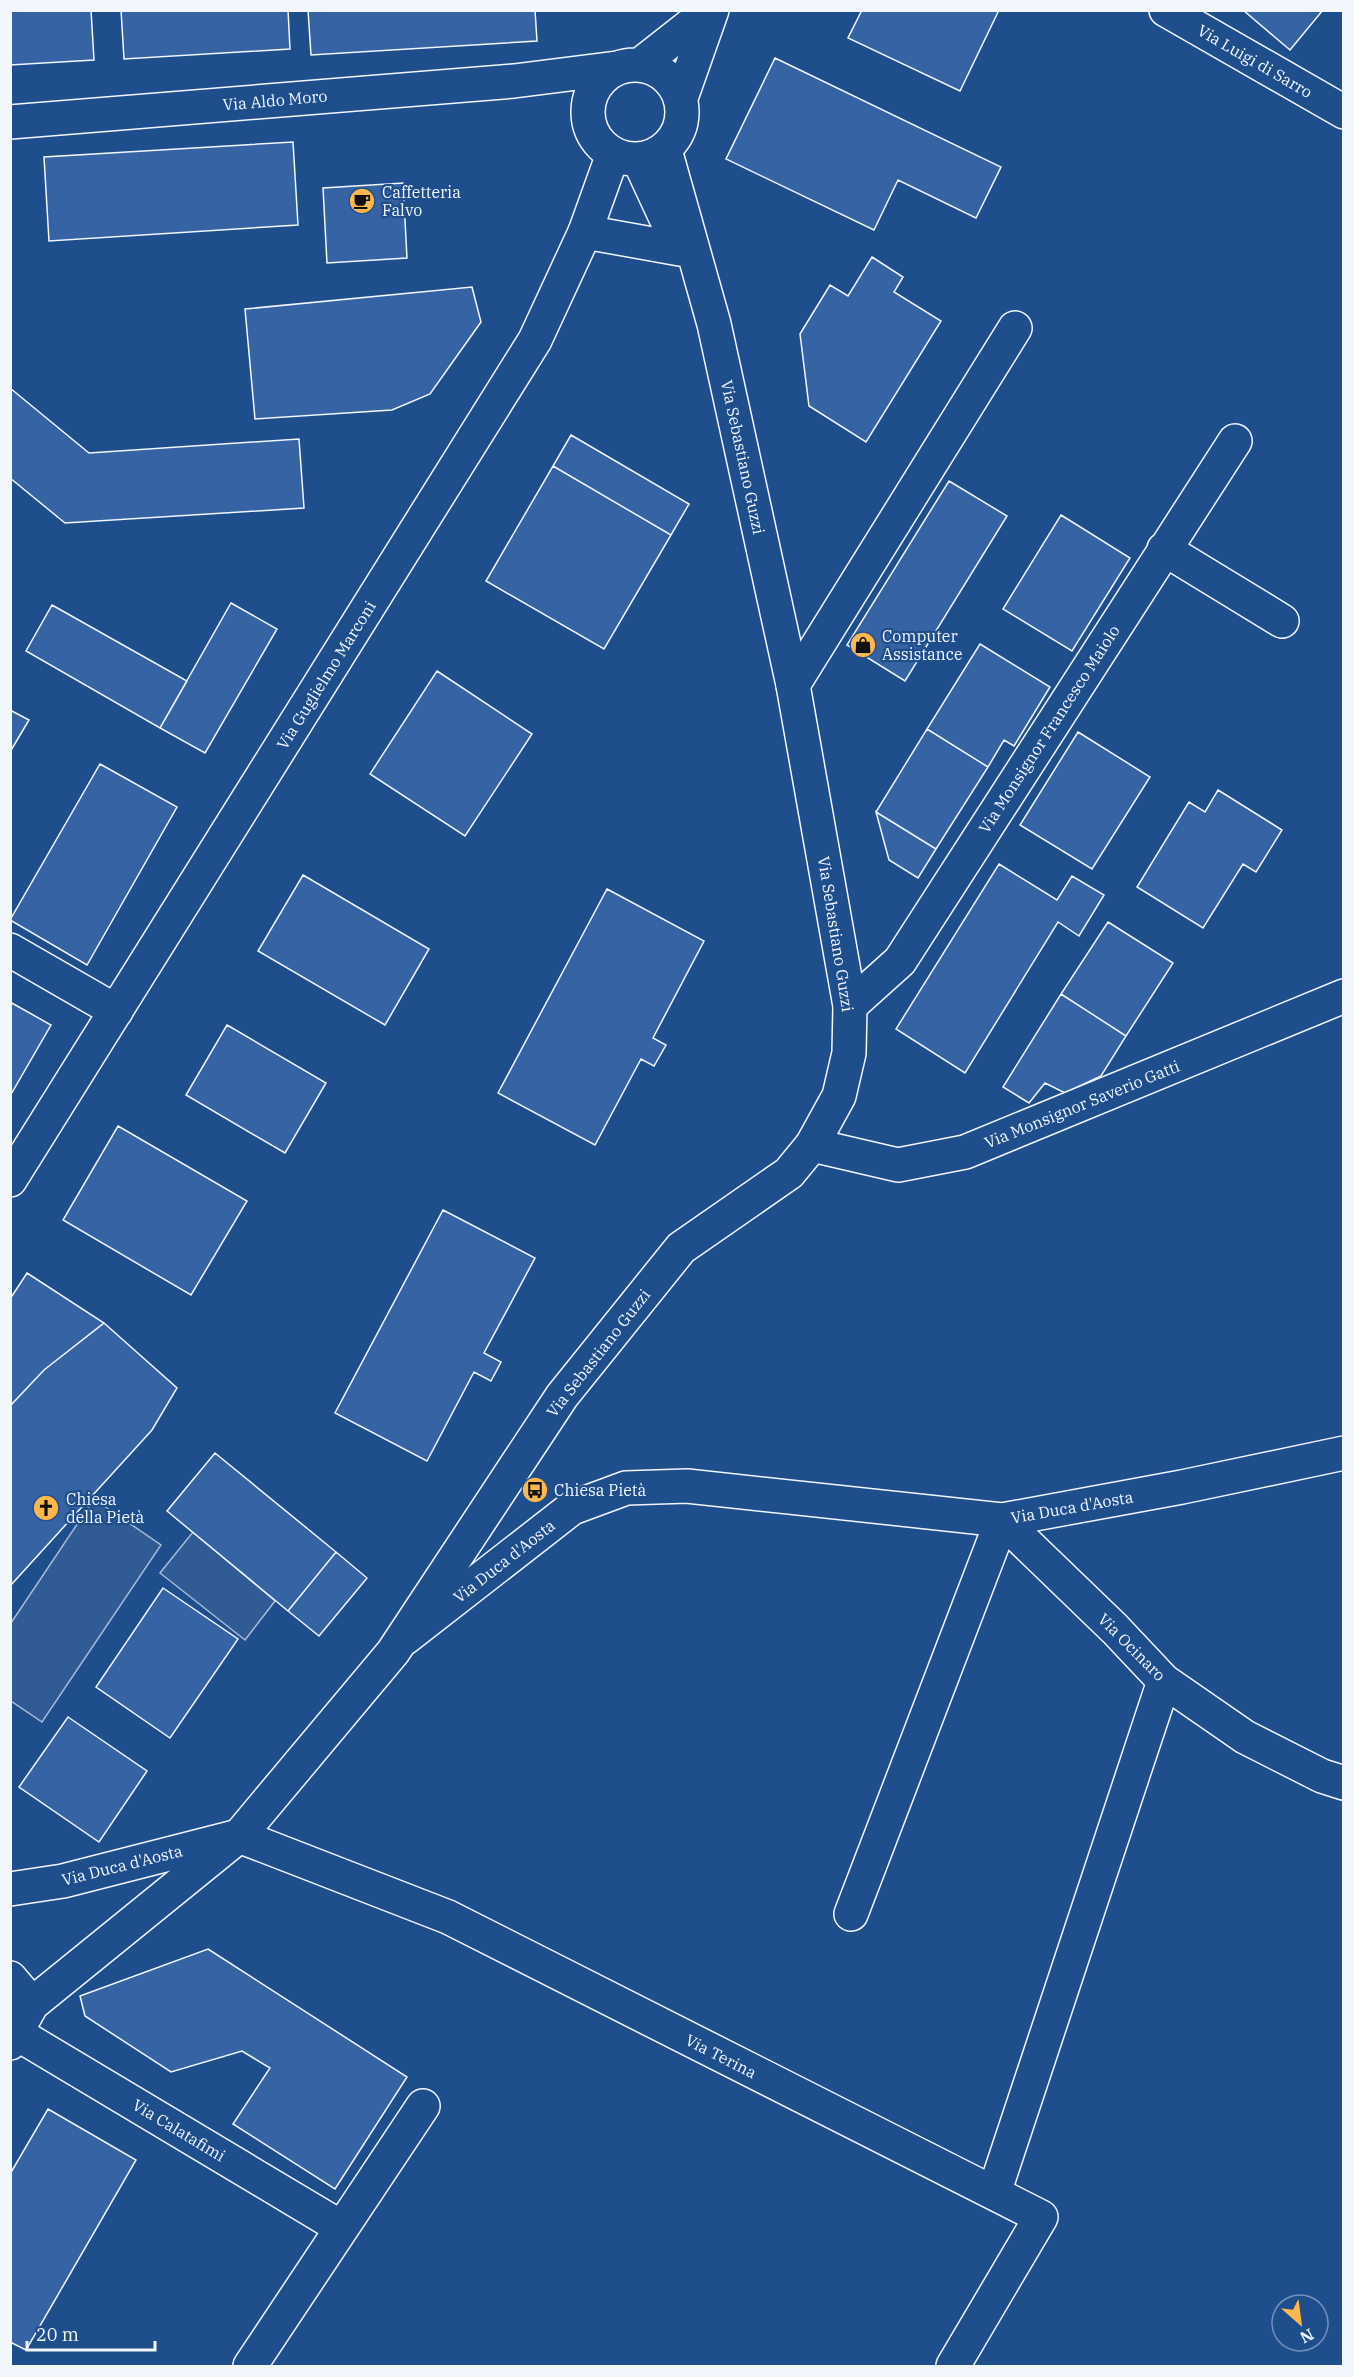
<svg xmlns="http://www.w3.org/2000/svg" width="1354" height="2377" viewBox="0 0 1354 2377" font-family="'IBM Plex Serif',serif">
<rect width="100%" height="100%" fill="#1f4e8c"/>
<!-- built -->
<path fill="#305b95" stroke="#a8bbd7" stroke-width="1.5" d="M94,1499l67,46 -119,177 -31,-21v-78z
M193,1532l82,69 -30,39 -85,-67z"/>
<!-- building -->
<path fill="#3563a3" stroke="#f2f6ff" stroke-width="1.5" d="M10,10h81l3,50 -84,5z
M121,10h167l2,39 -166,10z
M308,10h227l2,31 -226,14z
M862,10h137l-39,81 -112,-53z
M1243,10h80l-33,40z
M775,58l226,109 -25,51 -78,-38 -24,50 -148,-71z
M293,142l5,83 -249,16 -5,-84z
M403,183l4,75 -80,5 -4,-75z
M872,257l31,20 -9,15 47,29 -75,121 -57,-36 -9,-72 30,-49 18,11z
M472,287l9,35 -51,72 -38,16 -137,9 -10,-110z
M10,388l79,65 210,-14 5,69 -239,15 -55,-45z
M571,435l118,69 -18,31 -118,-69z
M553,466l118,69 -67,114 -118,-68z
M949,481l58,35 -102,165 -58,-36z
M1061,515l69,43 -58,93 -69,-42z
M231,603l46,26 -72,124 -45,-25z
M52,605l135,76 -27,47 -134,-77z
M980,644l70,43 -36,59 -10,-6 -16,27 -61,-38z
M437,671l95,63 -67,102 -95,-62z
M10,710l19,10 -19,32z
M927,729l61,38 -52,82 -60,-37z
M1078,732l72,45 -58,92 -72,-44z
M100,764l77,43 -90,158 -77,-45z
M1218,790l64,40 -26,42 -13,-8 -40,64 -66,-41 52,-85 16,10z
M876,812l60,37 -18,29 -29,-18z
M999,864l58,36 15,-24 32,19 -25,41 -21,-14 -93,151 -69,-44z
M303,875l126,74 -44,76 -127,-74z
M607,889l97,52 -51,97 13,7 -12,21 -13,-7 -46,86 -97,-52z
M1108,922l65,41 -47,73 -65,-42z
M1061,994l65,42 -25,40 -36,17 -20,-10 -16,20 -26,-16z
M10,1002l41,23 -41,71z
M227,1025l99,58 -41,70 -99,-58z
M118,1126l129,75 -56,94 -128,-75z
M443,1210l92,48 -51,95 17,9 -10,19 -17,-9 -47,89 -92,-48z
M27,1273l77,50 -60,47 -34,36v-107z
M104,1323l73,65 -25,42 -142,156v-180l34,-36z
M215,1453l121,99 -48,59 -121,-100z
M336,1552l31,26 -48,58 -31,-25z
M163,1588l75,51 -68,99 -74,-51z
M68,1717l79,54 -48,71 -80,-55z
M208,1949l199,128 -72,112 -102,-65 37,-56 -28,-17 -71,21 -86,-56 -5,-20z
M48,2109l88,51 -110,190 -16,-8v-168z"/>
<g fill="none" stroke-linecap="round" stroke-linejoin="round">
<!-- street casing -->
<g stroke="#f2f6ff" stroke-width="36">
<path id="street" d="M1166,10l178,102
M585,232l95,17
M1164,549l118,72
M793,685l222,-357
M10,950l106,61
M850,1006l50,-45 335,-520
M812,1145l86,20 67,-13 379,-156
M405,1638l167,-130 54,-20 61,-2 315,34 180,-33 162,-34
M10,1889l53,-8 176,-45 209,81 593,300 -88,149
M851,1914l151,-394 113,109 49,52 81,56 77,39 22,7
M10,1978l22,26
M16,2033l326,195
M994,2193l170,-512
M250,2366l173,-260"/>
</g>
<!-- secondary casing -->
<g stroke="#f2f6ff" stroke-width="36">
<path id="secondary" d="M588 112a47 47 0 1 1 94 0a47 47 0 1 1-94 0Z
M640,65l70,-55
M681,98l31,-88
M10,122l504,-41 103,-13
M639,160l32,69
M10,1180l525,-840 50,-108 28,-78
M10,2043l22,-39 207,-168 154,-184 169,-256 119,-148 108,-75 23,-28 27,-49 10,-43 1,-47 -57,-321 -79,-361 -49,-174"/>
</g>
<!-- street -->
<use href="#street" stroke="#1f4e8c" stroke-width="33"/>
<!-- secondary -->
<use href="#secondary" stroke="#1f4e8c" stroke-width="33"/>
</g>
<!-- icons -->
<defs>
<g id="cafe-disc" transform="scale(1.35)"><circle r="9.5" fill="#ffb74d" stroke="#1f4e8c"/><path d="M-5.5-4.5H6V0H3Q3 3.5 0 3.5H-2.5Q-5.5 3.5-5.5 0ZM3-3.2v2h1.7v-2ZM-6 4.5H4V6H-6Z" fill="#111"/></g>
<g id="shop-disc" transform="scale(1.35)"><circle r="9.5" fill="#ffb74d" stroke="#1f4e8c"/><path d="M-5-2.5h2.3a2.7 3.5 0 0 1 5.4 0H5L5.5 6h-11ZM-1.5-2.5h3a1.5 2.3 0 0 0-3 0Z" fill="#111"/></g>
<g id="bus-disc" transform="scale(1.35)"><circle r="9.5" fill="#ffb74d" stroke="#1f4e8c"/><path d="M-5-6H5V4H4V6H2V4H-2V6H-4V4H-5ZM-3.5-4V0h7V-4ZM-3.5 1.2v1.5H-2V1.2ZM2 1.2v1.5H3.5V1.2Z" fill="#111"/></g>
<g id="church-disc" transform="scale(1.35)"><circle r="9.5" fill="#ffb74d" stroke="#1f4e8c"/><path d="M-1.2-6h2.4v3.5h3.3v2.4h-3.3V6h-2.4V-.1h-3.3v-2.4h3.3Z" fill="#111"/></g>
</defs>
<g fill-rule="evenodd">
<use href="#cafe-disc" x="362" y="201"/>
<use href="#shop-disc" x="863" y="645"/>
<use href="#bus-disc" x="535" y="1490"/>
<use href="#church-disc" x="46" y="1508"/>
</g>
<g text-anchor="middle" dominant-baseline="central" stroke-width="4.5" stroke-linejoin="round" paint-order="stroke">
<!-- street labels -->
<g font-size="16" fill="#f2f6ff" stroke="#1f4e8c">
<text transform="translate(1255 61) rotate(30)">Via Luigi di Sarro</text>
<text transform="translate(275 100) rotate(-5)">Via Aldo Moro</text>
<text transform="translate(743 457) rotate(78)">Via Sebastiano Guzzi</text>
<text transform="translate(326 675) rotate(-58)">Via Guglielmo Marconi</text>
<text transform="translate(1049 729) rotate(-57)">Via Monsignor Francesco Maiolo</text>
<text transform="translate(836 934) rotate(81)">Via Sebastiano Guzzi</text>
<text transform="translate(1082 1104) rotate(-22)">Via Monsignor Saverio Gatti</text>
<text transform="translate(598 1353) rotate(-52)">Via Sebastiano Guzzi</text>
<text transform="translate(1072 1507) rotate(-10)">Via Duca d'Aosta</text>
<text transform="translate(504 1561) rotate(-38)">Via Duca d'Aosta</text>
<text transform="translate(1132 1647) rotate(45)">Via Ocinaro</text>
<text transform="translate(122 1865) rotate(-14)">Via Duca d'Aosta</text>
<text transform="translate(721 2056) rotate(27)">Via Terina</text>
<text transform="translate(179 2130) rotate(31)">Via Calatafimi</text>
</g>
<!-- poi labels -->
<g font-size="16" fill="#f2f6ff" stroke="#1f4e8c" text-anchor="start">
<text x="382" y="192">Caffetteria<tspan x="382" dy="18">Falvo</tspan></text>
<text x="882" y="636">Computer<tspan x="882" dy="18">Assistance</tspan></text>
<text x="554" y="1490">Chiesa Pietà</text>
<text x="66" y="1499">Chiesa<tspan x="66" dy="18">della Pietà</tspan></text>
</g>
</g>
<!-- border -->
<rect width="1354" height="2377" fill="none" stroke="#f2f6ff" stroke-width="24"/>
<!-- north arrow -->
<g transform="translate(1300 2323) rotate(152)"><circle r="28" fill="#1f4e8c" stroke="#7391ba" stroke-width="1.5"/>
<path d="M0-4.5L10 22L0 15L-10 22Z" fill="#ffb74d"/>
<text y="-9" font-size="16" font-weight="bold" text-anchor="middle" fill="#f2f6ff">N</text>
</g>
<!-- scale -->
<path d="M27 2341v9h128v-9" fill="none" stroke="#f2f6ff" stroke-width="3"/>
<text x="36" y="2341" font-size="18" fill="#f2f6ff" stroke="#1f4e8c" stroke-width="4.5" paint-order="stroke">20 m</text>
</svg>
